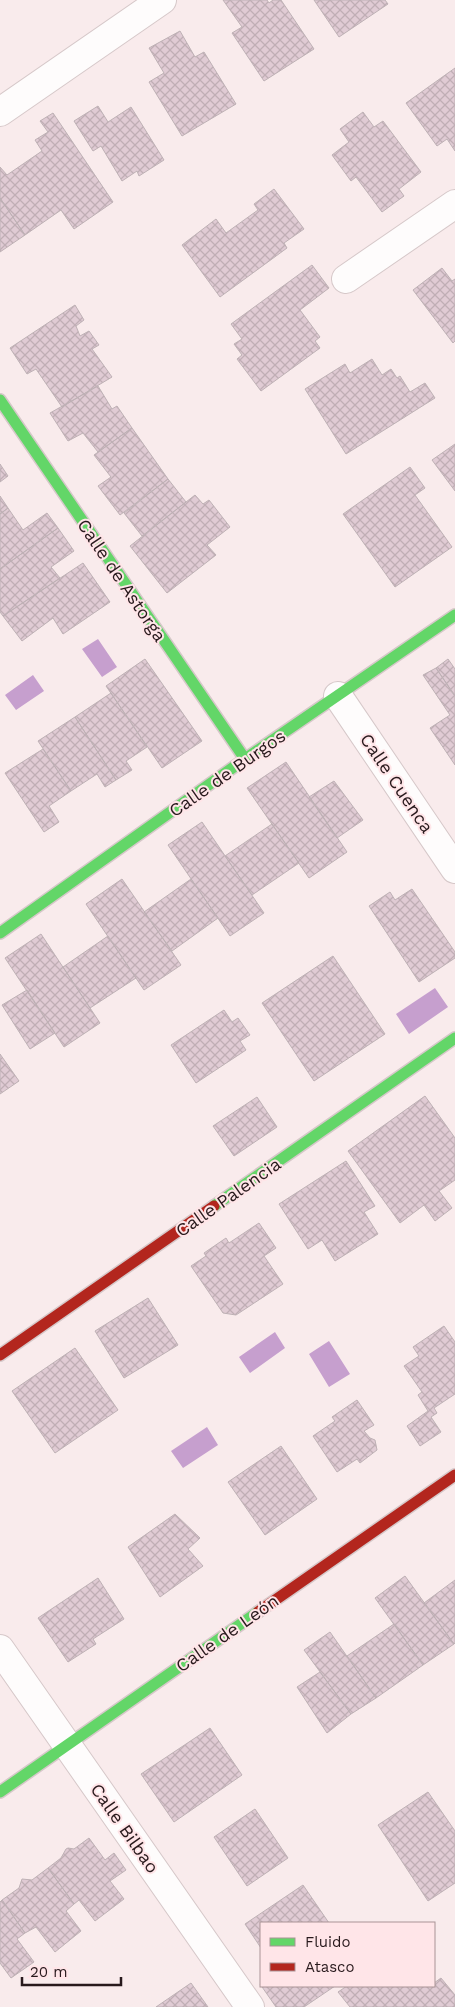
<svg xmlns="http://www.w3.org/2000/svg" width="455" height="2007" viewBox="0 0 455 2007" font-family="'Work Sans',sans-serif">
<defs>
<pattern id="building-cross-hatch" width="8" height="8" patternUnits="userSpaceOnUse" patternTransform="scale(1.25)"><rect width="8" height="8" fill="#e0cbd4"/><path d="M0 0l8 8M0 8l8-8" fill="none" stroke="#c0aeb5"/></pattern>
</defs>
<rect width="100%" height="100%" fill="#f9ebec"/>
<!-- water -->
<path fill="#c69fce" d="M98,639l19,28 -15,10 -20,-28z
M33,675l11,16 -28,19 -11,-15z
M435,988l13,19 -39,27 -13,-20z
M275,1332l10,16 -35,25 -11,-16z
M329,1341l21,33 -21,13 -20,-33z
M207,1427l11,18 -35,23 -12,-17z"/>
<!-- building -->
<path fill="url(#building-cross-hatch)" stroke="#beb1b5" d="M223,0h44l2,3 4,-3h8l33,49 -50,32 -32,-48 10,-6z
M314,0h71l3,4 -49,33z
M180,31l15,26 9,-5 32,52 -54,32 -33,-54 15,-9 -15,-25z
M455,68v83l-8,-12 -10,7 -31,-43z
M98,106l10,16 23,-15 33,53 -25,16 -2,-5 -15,10 -21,-35 -8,5 -19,-30z
M363,112l11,15 9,-6 38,51 -22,17 5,7 -22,16 -26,-35 -5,4 -19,-26 17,-13 -9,-13z
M53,113l60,89 -39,27 -13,-19 -36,25 -25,-37v-31l7,8 35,-24 -7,-11 13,-8 -8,-11z
M274,189l30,40 -20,14 3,5 -67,49 -38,-52 34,-26 10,14 32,-23 -4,-6z
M0,198l25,37 -25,17z
M312,265l17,23 -29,22 20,27 -5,4 5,7 -59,43 -24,-32 5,-4 -8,-11 8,-5 -11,-15z
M442,268l10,13 3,-2v62l-2,2 -40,-53z
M75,305l9,15 -8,6 4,10 9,-5 10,14 -7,4 20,28 -50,30 -26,-38 -9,5 -17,-26z
M372,359l10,16 9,-6 6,9 3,-2 10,16 15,-9 10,15 -89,56 -41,-65 40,-25 5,9z
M98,386l14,23 5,-3 15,22 -34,24 -15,-19 -15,8 -18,-28z
M132,428l36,51 -48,36 -22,-29 13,-9 -17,-22z
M455,444v47l-23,-31z
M0,464l8,12 -8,6z
M410,467l15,21 -10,7 37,52 -57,40 -52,-73z
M168,479l18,23 -44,34 -18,-23z
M195,495l8,9 6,-4 21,27 -23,18 9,10 -49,38 -37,-47z
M0,496l8,12 -8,6z
M8,508l15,22 24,-17 11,15 -58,41v-55z
M58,528l16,23 -23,16 9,11 -57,38 -3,-4v-43z
M83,563l27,39 -47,32 -10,-16 -31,23 -19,-25z
M145,659l57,82 -40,27 -56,-82z
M448,659l7,10v27l-19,-28z
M436,668l19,28v69l-25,-37 20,-13 -27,-40z
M111,693l36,54 -21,14 6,9 -16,10 -41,-63z
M75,717l41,63 -11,7 -8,-13 -26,17 -33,-50z
M43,749l28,42 -22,15 10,16 -15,10 -39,-59z
M286,762l61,90 -38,26 -62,-90z
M334,781l29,39 -26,18 -28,-41z
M202,822l62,91 -34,23 -62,-91z
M272,824l27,39 -47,32 -27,-39z
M122,879l59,86 -37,25 -58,-86z
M191,879l27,39 -46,33 -28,-39z
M412,889l43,63v6l-36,24 -50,-76 21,-14 5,8z
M41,934l59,89 -36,24 -59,-89z
M108,936l28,42 -46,30 -27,-41z
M333,956l52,78 -71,47 -52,-78z
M27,990l28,43 -25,16 -28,-44z
M224,1010l8,12 6,-4 12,17 -10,6 6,9 -50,33 -25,-38z
M0,1054l19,27 -19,13z
M425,1096l30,42v42l-16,11 13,17 -17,13 -11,-16 -24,18 -52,-72z
M257,1097l20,30 -43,29 -21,-30z
M346,1161l29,45 -11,6 14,22 -43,27 -13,-21 -14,9 -29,-45z
M259,1223l17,25 -12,8 19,28 -47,31 -13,-2 -32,-47 15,-10 -2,-3 22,-15 3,5z
M148,1298l30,47 -54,33 -29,-47z
M444,1326l11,16v52l-21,14 3,5 -6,4 10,15 -21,14 -13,-20 21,-15 -10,-16 4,-3 -18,-26 15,-10 -6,-9z
M75,1348l43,62 -63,43 -43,-62z
M357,1400l17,25 -10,6 6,7 5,2 2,10 -17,13 -3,-4 -20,13 -24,-36 22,-15 -3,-4z
M281,1446l36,53 -52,36 -37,-53z
M175,1514l25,24 -12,11 15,17 -43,31 -32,-50z
M405,1576l49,68 -31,21 -48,-67z
M98,1578l26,41 -31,20 3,5 -28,18 -30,-44z
M455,1580v63l-1,1 -30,-41z
M394,1624l29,41 -47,33 -29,-42z
M330,1632l46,66 -25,16 -47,-64z
M320,1672l31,42 -24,19 -30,-46z
M210,1728l32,47 -68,47 -33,-48z
M428,1792l27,39v52l-27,18 -50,-76z
M255,1809l33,49 -41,28 -33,-49z
M89,1838l16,22 9,-7 12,17 -16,11 14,18 -29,22 -16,-21 -5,4 -26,-36 13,-10 5,-9 2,-1 6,1z
M48,1868l26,36 -8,7 15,20 -26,21 -19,-25 -11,6 -23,-33 17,-12 3,-9 10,1z
M303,1885l26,38h-68v25l-16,-24z
M2,1900l23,33 -8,6 17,23 -23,16 -11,-15v-61z
M441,1978l14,17v12h-105l-12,-15 9,-6h87v-3z
M191,1983l17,24h-52z
M261,1983v3h74l-31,21h-28l-16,-23z"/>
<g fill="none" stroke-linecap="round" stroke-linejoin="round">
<!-- street casing -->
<g stroke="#d6c8c9" stroke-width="30">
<path id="street" d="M0,112l162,-112
M346,279l109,-75
M338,696l117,173
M0,1649l250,358"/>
</g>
<!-- fast casing -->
<g stroke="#d6c8c9" stroke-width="14">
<path id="fast" d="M0,400l245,359
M0,933l245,-174 210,-144
M214,1206l241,-168
M0,1792l258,-180"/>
</g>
<!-- jam casing -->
<g stroke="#d6c8c9" stroke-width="14">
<path id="jam" d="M0,1355l214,-149
M258,1612l197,-137"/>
</g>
<!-- street -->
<use href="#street" stroke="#fefcfc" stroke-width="28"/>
<!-- fast -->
<use href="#fast" stroke="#63d668" stroke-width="11"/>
<!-- jam -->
<use href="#jam" stroke="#b3261e" stroke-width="11"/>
</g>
<g text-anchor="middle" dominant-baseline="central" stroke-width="4" stroke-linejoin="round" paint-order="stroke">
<!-- street labels -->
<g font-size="18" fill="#28191c" stroke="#ffe5e8">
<text transform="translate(122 580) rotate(56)">Calle de Astorga</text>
<text transform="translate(227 773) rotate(-35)">Calle de Burgos</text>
<text transform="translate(397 783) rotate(56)">Calle Cuenca</text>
<text transform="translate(228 1197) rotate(-35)">Calle Palencia</text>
<text transform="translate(227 1633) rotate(-35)">Calle de León</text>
<text transform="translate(125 1828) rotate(55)">Calle Bilbao</text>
</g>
</g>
<!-- legend -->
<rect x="260" y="1922" width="175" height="65" fill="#ffe5e8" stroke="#a99396"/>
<rect x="270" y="1938" width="25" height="8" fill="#63d668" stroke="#a99396"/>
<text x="305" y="1947" font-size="15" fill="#28191c">Fluido</text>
<rect x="270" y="1963" width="25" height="8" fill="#b3261e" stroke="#a99396"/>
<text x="305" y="1972" font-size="15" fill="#28191c">Atasco</text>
<!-- scale -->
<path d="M22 1977v8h99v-8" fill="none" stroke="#28191c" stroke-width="2.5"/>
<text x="30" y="1977" font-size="15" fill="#28191c" stroke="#ffe5e8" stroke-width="4" paint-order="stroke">20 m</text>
</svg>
